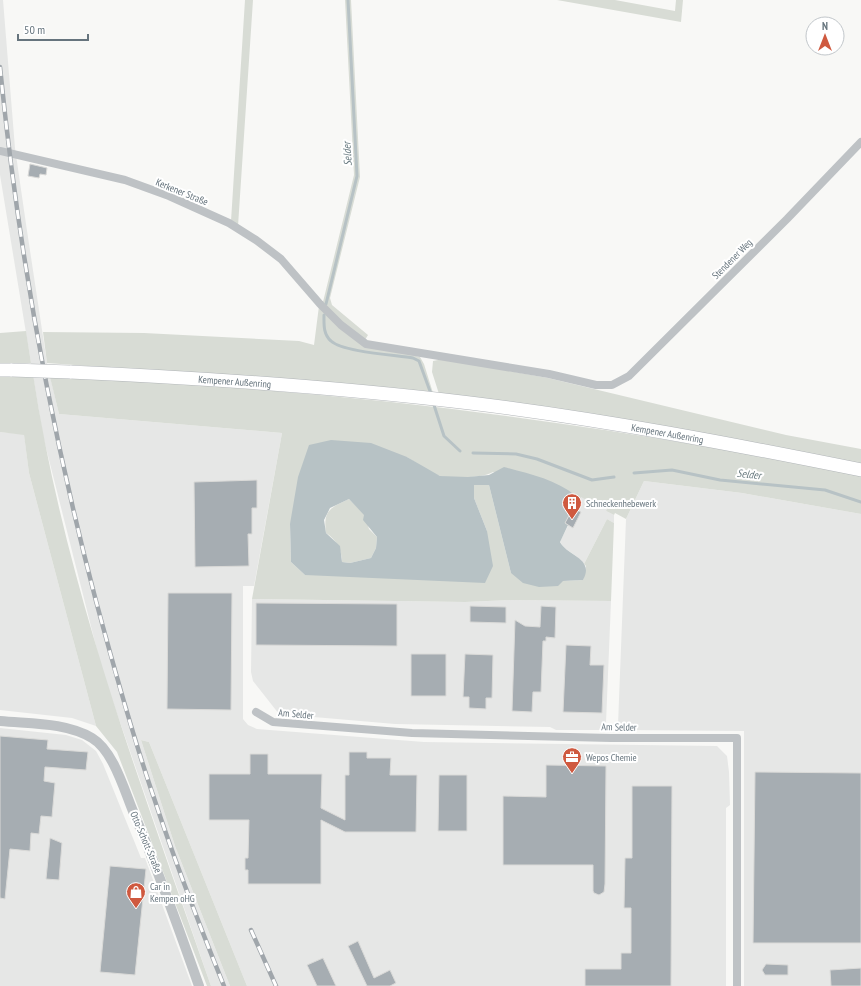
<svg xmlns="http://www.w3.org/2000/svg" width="861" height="986" viewBox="0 0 861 986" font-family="'PT Sans Narrow',sans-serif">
<rect width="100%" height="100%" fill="#f8f8f6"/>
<!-- built -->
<path fill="#e6e7e6" d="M0,0h3l12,148 11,76 21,139 12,51 223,19 -28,153h-11v133l5,6 9,4 167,13 293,4 10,10 2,16 1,33 -4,3v178h-479l-98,-244 -8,-2 34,106 55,140h-19l-109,-316 -59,-234 -43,-261z
M0,432l24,2 5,39 67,253 -24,-8 -72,-8z
M644,481l98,12 119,21v472h-117v-255l-122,-1 -4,-5 8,-206z
M581,496l13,8 9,-4 6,4 -3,7 8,4v8l-7,-4 -23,45 -8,-8 -13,-9 -3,-6 8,-15 -3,-3z
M252,599l213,3 46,-2 100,1 -5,122 -4,7h-46l-6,-3 -155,-3 -116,-10 -26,-33 -2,-9z
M0,728l66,7 16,5 14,11 7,13 38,94h4l47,128h-192z"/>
<!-- green -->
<path fill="#d8dcd5" d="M245,0h8l-15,226 -7,-5z
M345,0h6l9,177 -30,121 2,7 36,30 -3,5 -23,-17 -19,-21 31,-127z
M557,0h58l60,11 1,-11h7l-2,22z
M319,306l37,34 64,17 4,7 9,29 -27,-4 -359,-26 -4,-31 101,1 155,8 15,4z
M26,331l5,32h-31v-30z
M443,359l105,19 238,57 75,14v17l-422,-72 -7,-22 1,-11z
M0,374h33c32,211 108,411 178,612h-4l-90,-234 -21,-26 -67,-253 -5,-38 -24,-3z
M50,377c71,4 142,7 213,13 149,12 297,31 445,57 51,9 102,18 153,29v38l-119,-21 -98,-12 -18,38 -11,-6 -1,2 -8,-4 3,-7 -6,-4 -1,3 -8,1 -13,-7 -6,11 1,-12 -83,-24c-9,6 -43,7 -53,4 -11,-4 -23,-13 -33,-19l-117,67 1,38 14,13 182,-44 -13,-33v-13h15l22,88 52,8 20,-1 3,-14 -2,-2 23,-45 7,4 -3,78 -100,-1 -46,2 -213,-3 30,-166 -223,-19z
M349,499l16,16 4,14 8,8 -1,11 -5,10 -21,5 -8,-1c0,-12 -6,-23 -16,-29 -3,-23 4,-25 23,-34z
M141,740l8,2 98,244h-17l-55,-140z"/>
<!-- water -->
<path fill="#b7c2c5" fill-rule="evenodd" d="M331,440l40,3 36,14 33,19 28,1 21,-2 15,-8c25,7 51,12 72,29l-3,12 -8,15 3,2 -8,17c7,14 35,16 23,38l-20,1 -5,5 -19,1 -16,-4 -12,-10 -22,-88h-15v13l13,33 6,35 -8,17 -180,-8 -14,-13 -1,-38 8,-47 11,-32zM349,499l15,16 -1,5 14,17 -1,11 -5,10 -21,5 -8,-1 -2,-16 -14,-13 -2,-13 6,-12z"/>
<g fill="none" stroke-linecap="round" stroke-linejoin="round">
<!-- stream -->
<path stroke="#b7c2c5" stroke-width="3" d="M326,304l31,-128 -9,-176
M324,315c0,9 -1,19 7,26 12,11 63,14 82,17l6,3 12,33
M433,402l11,34 16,15
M473,453l43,1 21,5 55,21 22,-3
M634,473l38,-3 48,10 105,10 36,12"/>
</g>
<!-- building -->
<path fill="#a6adb2" stroke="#dadad8" d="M30,164l17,4 -1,7 -6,-1 -1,4 -11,-2z
M257,480v28h-5v26h-4l1,32 -54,1 -1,-85z
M573,508l8,4 -8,16 -8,-5z
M168,593h64l-1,117 -64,-1z
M256,603l141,1v42l-141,-1z
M470,606l36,1v16l-36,-1z
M541,606l15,1 -1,31 -9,-1v4h-3l-2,51h-8l-1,20 -20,-1 3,-91 10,6 15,1z
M566,645l25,1 -1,19h14l-2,48 -39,-1z
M411,654h35v42h-35z
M465,654l28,1 -1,43h-6v11l-17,-1v-11h-6z
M0,736l48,4 -1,9 41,3 -2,18 -41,-3 -1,14 11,2 -3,34 -11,-1 -2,18 -8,-1 -1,18 -20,-2 -5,50 -5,-1z
M349,752h18v6h24l-1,17h27l-1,57h-71l-24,-12v64h-73v-14h-3v-12h3l1,-38h-40v-46h41v-20h18v20h54l-1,34 24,12v-45h4z
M546,765l60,1 -1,118 -1,8 -5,3 -5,-2 -1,-2v-26h-90v-69l43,1z
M755,772l106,1v170h-108z
M439,775h28v56h-29z
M632,786h40l-1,200h-86v-17h36v-16h10v-45h-7l1,-50h7z
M50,838l12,5 -3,37 -13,-1z
M110,866l36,3 -11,106 -35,-3z
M358,941l16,37 16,-8 6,13 -6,3h-23l-19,-40z
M323,958l13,28h-19l-10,-21z
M766,964l22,1v10h-23l-3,-5z
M861,968v18h-30l-1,-16z"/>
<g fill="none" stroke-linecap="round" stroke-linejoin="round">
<!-- primary casing -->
<g stroke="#b2b6b9" stroke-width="14">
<g id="primary">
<path d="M0,370h12"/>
<path id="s1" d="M70,372c134,6 267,15 400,31 131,16 262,41 391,67"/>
</g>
</g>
<!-- minor -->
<path stroke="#bec2c5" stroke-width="8" d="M0,151l125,29 44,16 60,27 27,17 25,19 39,45 21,21 25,19 183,30 47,11h16l17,-9 158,-157 74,-77
M256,712l17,10 139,11 199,5h126v248"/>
<!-- tertiary -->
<path stroke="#bec2c5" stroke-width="10" d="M0,721c29,3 65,1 92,17 22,13 33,55 43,78 24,56 44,113 64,170"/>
<!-- primary -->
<use href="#primary" stroke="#fff" stroke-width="13"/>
<!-- rail casing -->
<g stroke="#a0a6ab" stroke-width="4.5">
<path id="rail" d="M0,67c18,181 50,359 96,534 18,67 36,133 58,197 21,64 45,126 70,188
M251,930l25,56"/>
</g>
<!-- rail -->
<use href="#rail" stroke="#fff" stroke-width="3" stroke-dasharray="9" stroke-linecap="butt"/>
<!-- primary-bridge casing -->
<g stroke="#b2b6b9" stroke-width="14" stroke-linecap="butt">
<path id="primary-bridge" d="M12,370l58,2"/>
</g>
<!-- primary-bridge -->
<use href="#primary-bridge" stroke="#fff" stroke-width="13"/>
</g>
<!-- icons -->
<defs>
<g id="building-pin" transform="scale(1)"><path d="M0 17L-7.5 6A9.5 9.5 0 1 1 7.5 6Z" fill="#cf593f" stroke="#fff"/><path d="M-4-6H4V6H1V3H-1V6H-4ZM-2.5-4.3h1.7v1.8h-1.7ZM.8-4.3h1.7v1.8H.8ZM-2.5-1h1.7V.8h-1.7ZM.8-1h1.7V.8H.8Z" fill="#fff"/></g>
<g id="office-pin" transform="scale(1)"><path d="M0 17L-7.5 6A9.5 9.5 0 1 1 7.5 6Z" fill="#cf593f" stroke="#fff"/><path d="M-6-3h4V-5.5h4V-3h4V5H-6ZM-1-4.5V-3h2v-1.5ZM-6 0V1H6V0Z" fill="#fff"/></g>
<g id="shop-pin" transform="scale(1)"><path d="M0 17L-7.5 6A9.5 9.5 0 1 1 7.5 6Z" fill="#cf593f" stroke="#fff"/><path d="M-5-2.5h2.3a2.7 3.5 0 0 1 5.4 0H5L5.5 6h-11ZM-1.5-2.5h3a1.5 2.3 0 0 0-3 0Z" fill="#fff"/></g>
</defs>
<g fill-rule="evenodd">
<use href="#building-pin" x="572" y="503"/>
<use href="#office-pin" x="572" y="757"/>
<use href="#shop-pin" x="136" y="892"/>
</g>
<g text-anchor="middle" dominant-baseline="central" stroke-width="4" stroke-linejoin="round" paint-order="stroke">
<!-- street labels -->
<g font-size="10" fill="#66747d" stroke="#fff">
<text transform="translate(182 192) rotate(22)">Kerkener Straße</text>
<text transform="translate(732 259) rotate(-45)">Stendener Weg</text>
<text stroke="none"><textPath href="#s1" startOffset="165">Kempener Außenring</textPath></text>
<text stroke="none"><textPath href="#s1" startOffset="601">Kempener Außenring</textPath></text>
<text transform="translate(296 714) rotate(5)">Am Selder</text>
<text transform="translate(619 727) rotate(1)">Am Selder</text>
<text transform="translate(146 842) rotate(67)">Otto-Schott-Straße</text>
</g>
<!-- poi labels -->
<g font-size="10" fill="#66747d" stroke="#fff" text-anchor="start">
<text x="586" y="503">Schneckenhebewerk</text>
<text x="586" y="757">Wepos Chemie</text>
<text x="150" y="886">Car in<tspan x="150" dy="12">Kempen oHG</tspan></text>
</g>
<!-- water labels -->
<g font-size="11" font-style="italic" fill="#67797f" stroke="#fff">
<text transform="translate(347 154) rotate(-93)">Selder</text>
<text transform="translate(749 474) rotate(6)">Selder</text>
</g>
</g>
<!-- north arrow -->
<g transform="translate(825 36)"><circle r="19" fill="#ffffff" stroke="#c2c7cb"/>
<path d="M0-3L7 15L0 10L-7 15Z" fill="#cf593f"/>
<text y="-6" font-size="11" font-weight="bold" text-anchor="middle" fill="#66747d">N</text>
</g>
<!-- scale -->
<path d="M18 34v6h70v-6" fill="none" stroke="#66747d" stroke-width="2"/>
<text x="24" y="34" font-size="12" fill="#66747d" stroke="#ffffff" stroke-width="3" paint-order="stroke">50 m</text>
</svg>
